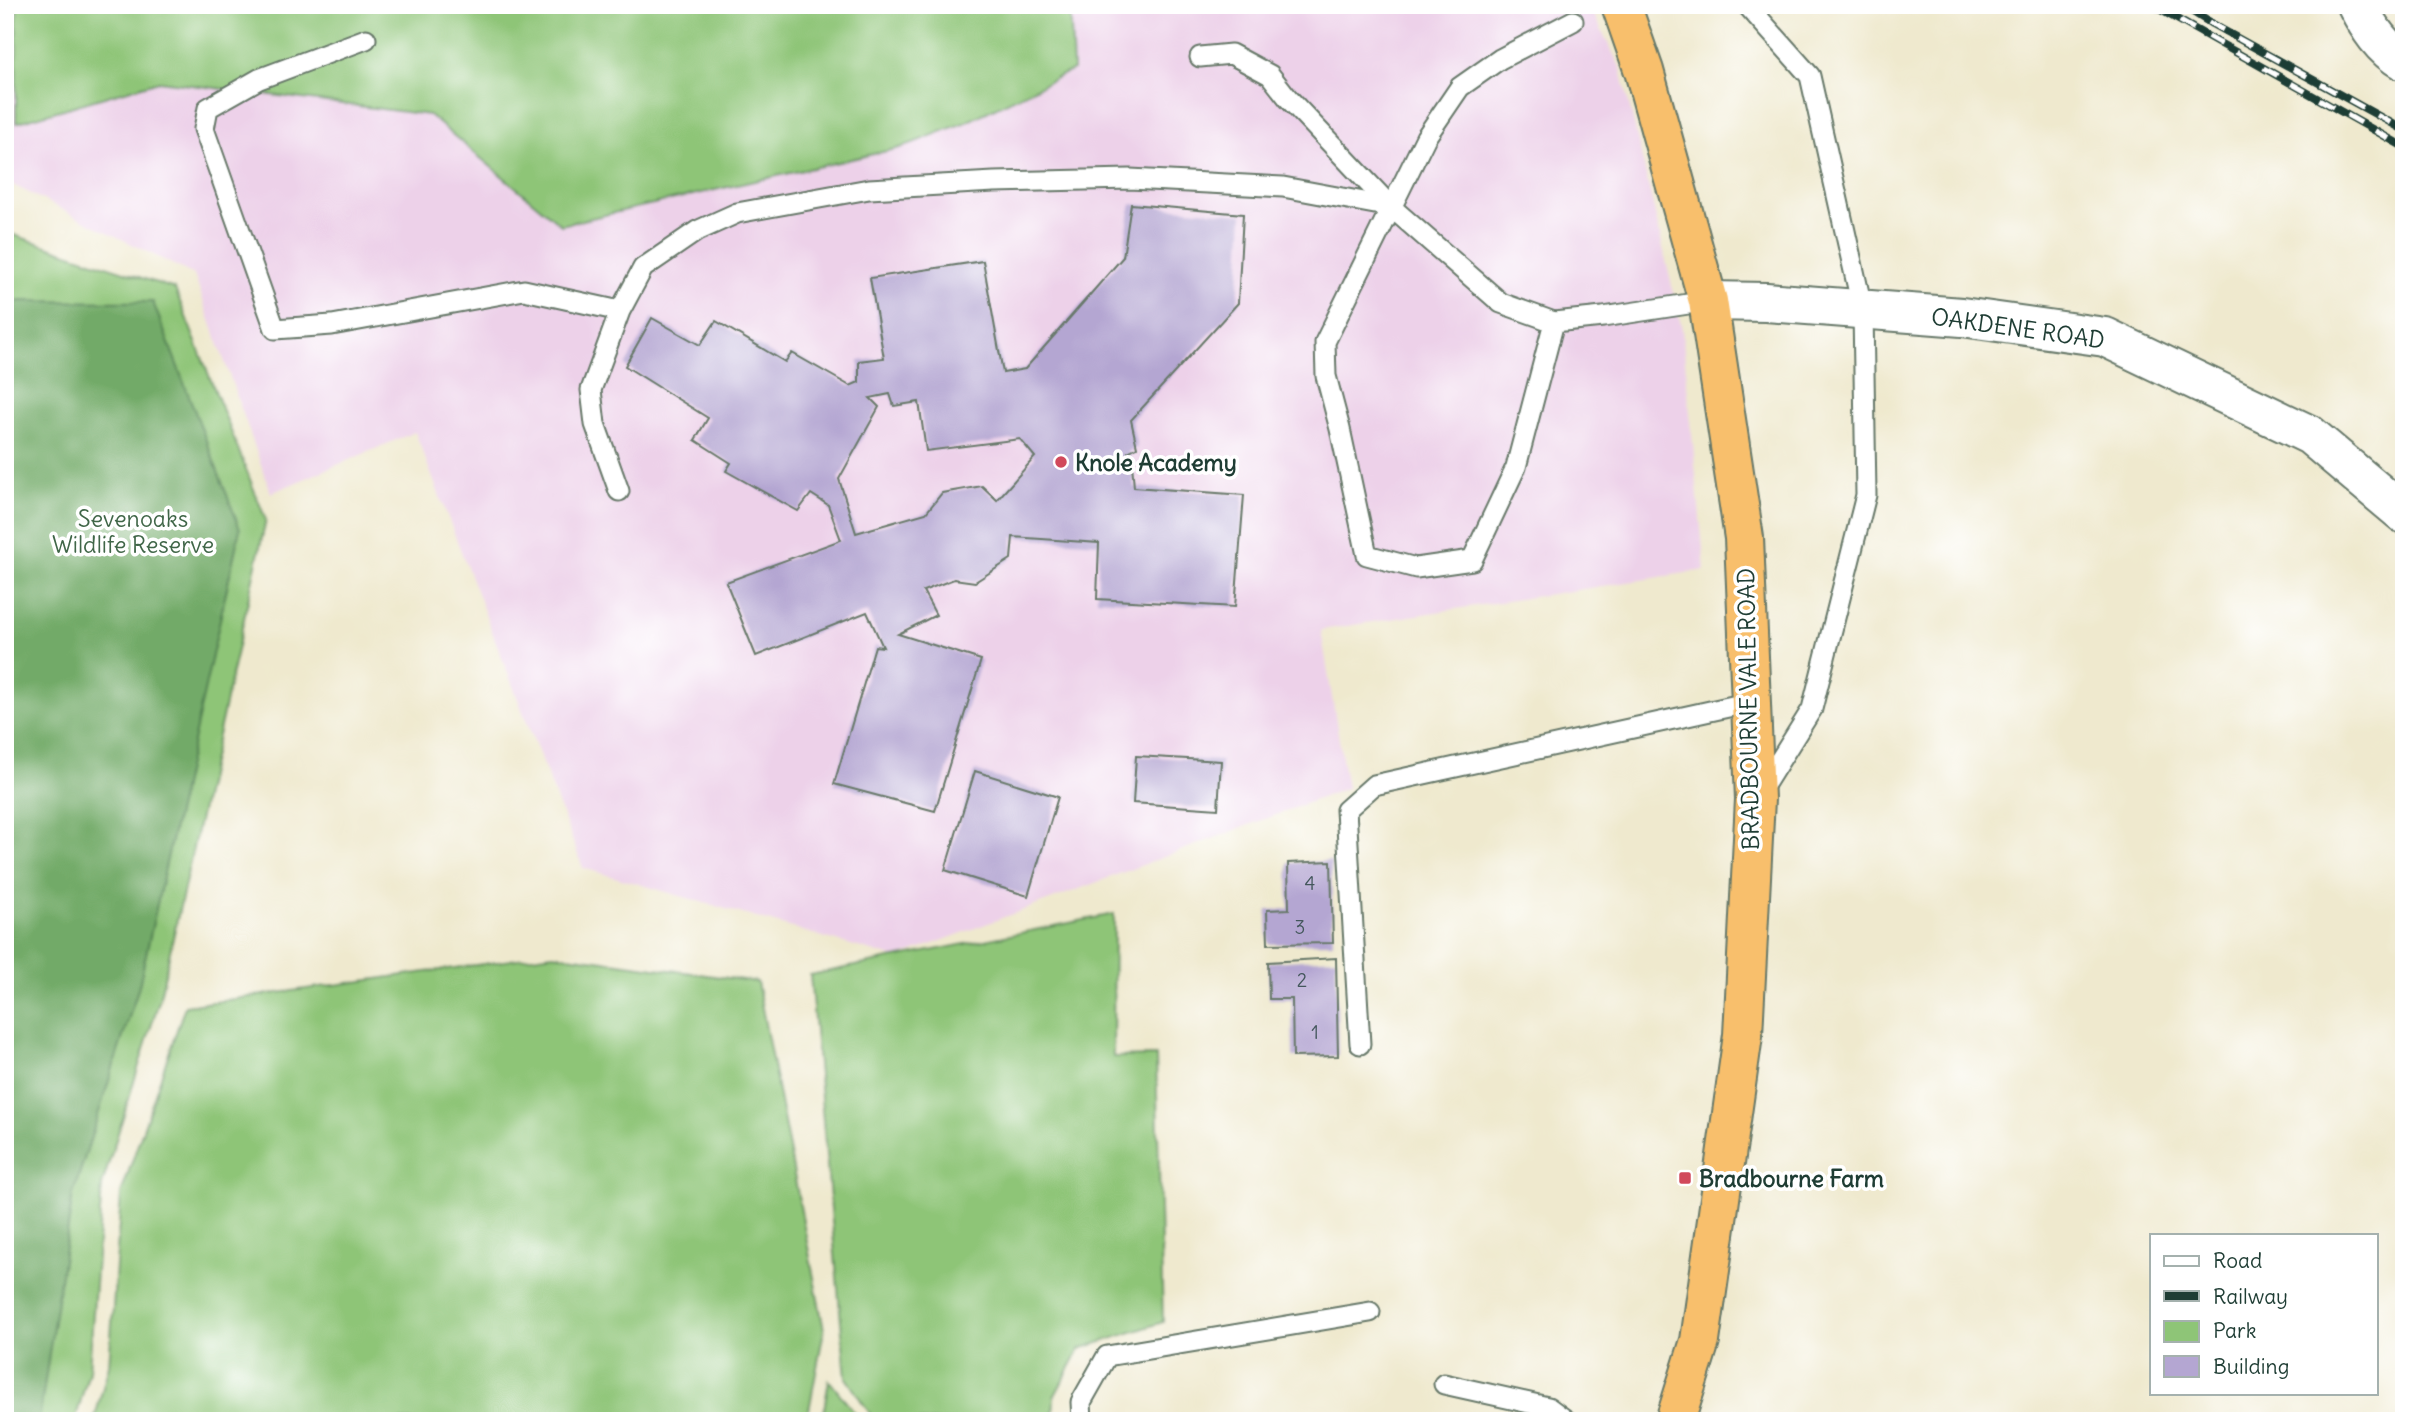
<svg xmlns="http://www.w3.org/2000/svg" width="2409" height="1426" viewBox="0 0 2409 1426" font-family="Delius,sans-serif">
<rect width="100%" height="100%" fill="#fff"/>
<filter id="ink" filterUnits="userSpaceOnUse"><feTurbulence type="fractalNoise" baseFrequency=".0143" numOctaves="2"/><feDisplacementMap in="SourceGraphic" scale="14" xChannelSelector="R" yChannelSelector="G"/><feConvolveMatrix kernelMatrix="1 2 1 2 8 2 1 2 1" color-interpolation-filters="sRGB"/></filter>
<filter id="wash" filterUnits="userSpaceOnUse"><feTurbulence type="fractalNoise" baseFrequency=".00686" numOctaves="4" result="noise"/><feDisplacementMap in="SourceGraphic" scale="28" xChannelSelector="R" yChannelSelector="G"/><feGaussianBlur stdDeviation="1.57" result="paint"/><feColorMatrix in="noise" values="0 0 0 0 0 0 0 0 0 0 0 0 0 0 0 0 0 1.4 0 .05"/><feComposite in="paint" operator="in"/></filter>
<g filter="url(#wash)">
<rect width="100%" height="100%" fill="#efe9ce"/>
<!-- built -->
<path fill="#edd1e9" d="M5,5h1584l32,64 61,260 23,241 -384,60 26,158 -451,170 -313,-90 -168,-436 -144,61 -77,-218 -189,-94z"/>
<!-- green -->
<path fill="#8ec577" stroke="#568156" stroke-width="2" d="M17,5h1053l3,65 -107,52 -66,26 -339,77 -132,-110 -270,-34 -143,42z
M5,232l170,57 91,231 -107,481 -57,184 -13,186 -14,50h-70z
M1114,914l-1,143 43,-1 7,266 -83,27 -26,48 -1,24h-178l-29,-43 -36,-403z
M553,954l204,28 67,348 -17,91h-713l15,-56 12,-171 64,-188z
M829,1380l32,41h-39z"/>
<!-- forest -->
<path fill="#72aa68" stroke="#48744e" stroke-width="2" d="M5,301l148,1 87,227 -101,457 -66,208 -34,227h-34z"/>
<g id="blocks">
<!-- building -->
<path fill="#b4a6d2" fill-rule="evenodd" d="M1131,204l112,10 -5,89 -107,117 6,27 -9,5 4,12 2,23 110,8 -9,112 -138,-8 2,-56 -86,-6 -2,22 -36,23 -21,-3 -31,12 13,24 -38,19 83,26 -46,151 -101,-27 41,-138 8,1 -16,-35 -111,44 -30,-74 115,-42 -13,-35 -17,-11 -13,17 -72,-40 5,-8 -36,-23 13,-22 -83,-52 27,-48 48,27 16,-24 69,41 7,-9 58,33 9,-4v-21l25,-3 -14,-80 113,-17 20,112 22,-4 98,-112zM890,394l4,12 25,-4 7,49 94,-12 15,18 -38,43 -15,-14 -40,7 -16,20 -70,20 -17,-54 40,-72 -9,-9z
M1136,756l85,5 -3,48 -85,-6z
M975,771l83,26 -30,99 -83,-26z
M1331,861l2,82 -65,1 -1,-34 22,-1 -1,-46z
M1336,958l2,98 -45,1 -1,-58h-23l-1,-37z"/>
</g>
</g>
<g filter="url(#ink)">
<use href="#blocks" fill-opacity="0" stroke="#68796a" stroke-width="2"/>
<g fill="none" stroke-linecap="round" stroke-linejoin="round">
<!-- service casing -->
<g stroke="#68796a" stroke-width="23">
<path id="service" d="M1747,5l63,71 53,235 3,184 -54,214 -52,83
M366,39l-107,40 -51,29 -4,21 71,200 57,-4 192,-35 96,21
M1200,57l31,-3 39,21 18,23 103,109 110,96 53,19 49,-5 105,-16
M1554,322l-38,145 -44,93 -56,8 -49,-13 -27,-126 -14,-53 -1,-34 101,-205 34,-50 40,-28 73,-38
M619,491l-24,-67 -4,-34 29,-79 23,-43 54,-37 40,-18 132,-24 125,-7 136,-3 153,8 108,20
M1360,1044l-14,-234 28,-25 377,-83
M1444,1384l104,23 19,14
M1082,1421l-1,-19 26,-46 263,-44"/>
</g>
<!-- minor casing -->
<g stroke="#68796a" stroke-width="42">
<path id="minor" d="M2357,5c11,22 25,44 47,56
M1708,301l58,1 196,15 143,20 205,98 94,79"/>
</g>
<!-- trunk casing -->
<g stroke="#68796a" stroke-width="42">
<path id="trunk" d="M1621,5l23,66 64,230 36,237 11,261 -12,236 -43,306 -25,80"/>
</g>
<!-- service -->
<use href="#service" stroke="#fff" stroke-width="19"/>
<!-- minor -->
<use href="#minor" stroke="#fff" stroke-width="38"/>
<!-- trunk -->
<use href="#trunk" stroke="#f8bf6c" stroke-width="38"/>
<!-- rail casing -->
<g stroke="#1f3d34" stroke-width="8">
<path id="rail" d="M2152,5l252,142
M2182,5l30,19 192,106"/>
</g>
<!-- rail -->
<use href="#rail" stroke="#fff" stroke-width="5" stroke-dasharray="16" stroke-linecap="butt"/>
</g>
</g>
<!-- markers -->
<g fill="#d1495b" stroke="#fff" stroke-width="2.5">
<circle cx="1061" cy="462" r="7"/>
<rect x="1678" y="1171" width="14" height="14" rx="3.5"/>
</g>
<g text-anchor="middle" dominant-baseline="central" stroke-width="7" stroke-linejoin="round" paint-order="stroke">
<!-- number labels -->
<g font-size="19" fill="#44575c">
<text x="1310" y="883">4</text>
<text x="1300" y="927">3</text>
<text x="1302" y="980">2</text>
<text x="1315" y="1032">1</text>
</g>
<!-- street labels -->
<g font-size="23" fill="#1f3d34" stroke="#fff">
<text transform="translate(2018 328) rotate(8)">OAKDENE ROAD</text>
<text transform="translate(1748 709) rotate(-91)">BRADBOURNE VALE ROAD</text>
</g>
<!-- poi labels -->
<g font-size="23" font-weight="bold" fill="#1f3d34" stroke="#fff" text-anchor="start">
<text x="1075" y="462">Knole Academy</text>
<text x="1699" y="1178">Bradbourne Farm</text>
</g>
<!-- park labels -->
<g font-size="23" fill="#406648" stroke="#fff">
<text x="133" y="518">Sevenoaks<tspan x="133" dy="26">Wildlife Reserve</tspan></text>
</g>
</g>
<!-- margin -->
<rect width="2409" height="1426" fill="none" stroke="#fff" stroke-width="28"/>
<!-- legend -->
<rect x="2150" y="1234" width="228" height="161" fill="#ffffff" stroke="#a5b1ae" stroke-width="2"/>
<rect x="2164" y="1256" width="35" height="10" fill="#ffffff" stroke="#a5b1ae" stroke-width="2"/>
<text x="2213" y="1268" font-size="21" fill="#1f3d34">Road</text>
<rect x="2164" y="1291" width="35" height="10" fill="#1f3d34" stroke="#a5b1ae" stroke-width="2"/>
<text x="2213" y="1304" font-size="21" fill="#1f3d34">Railway</text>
<rect x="2164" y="1321" width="35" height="21" fill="#8ec577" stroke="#a5b1ae" stroke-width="2"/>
<text x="2213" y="1338" font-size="21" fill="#1f3d34">Park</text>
<rect x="2164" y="1356" width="35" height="21" fill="#b4a6d2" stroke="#a5b1ae" stroke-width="2"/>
<text x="2213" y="1374" font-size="21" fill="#1f3d34">Building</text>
</svg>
